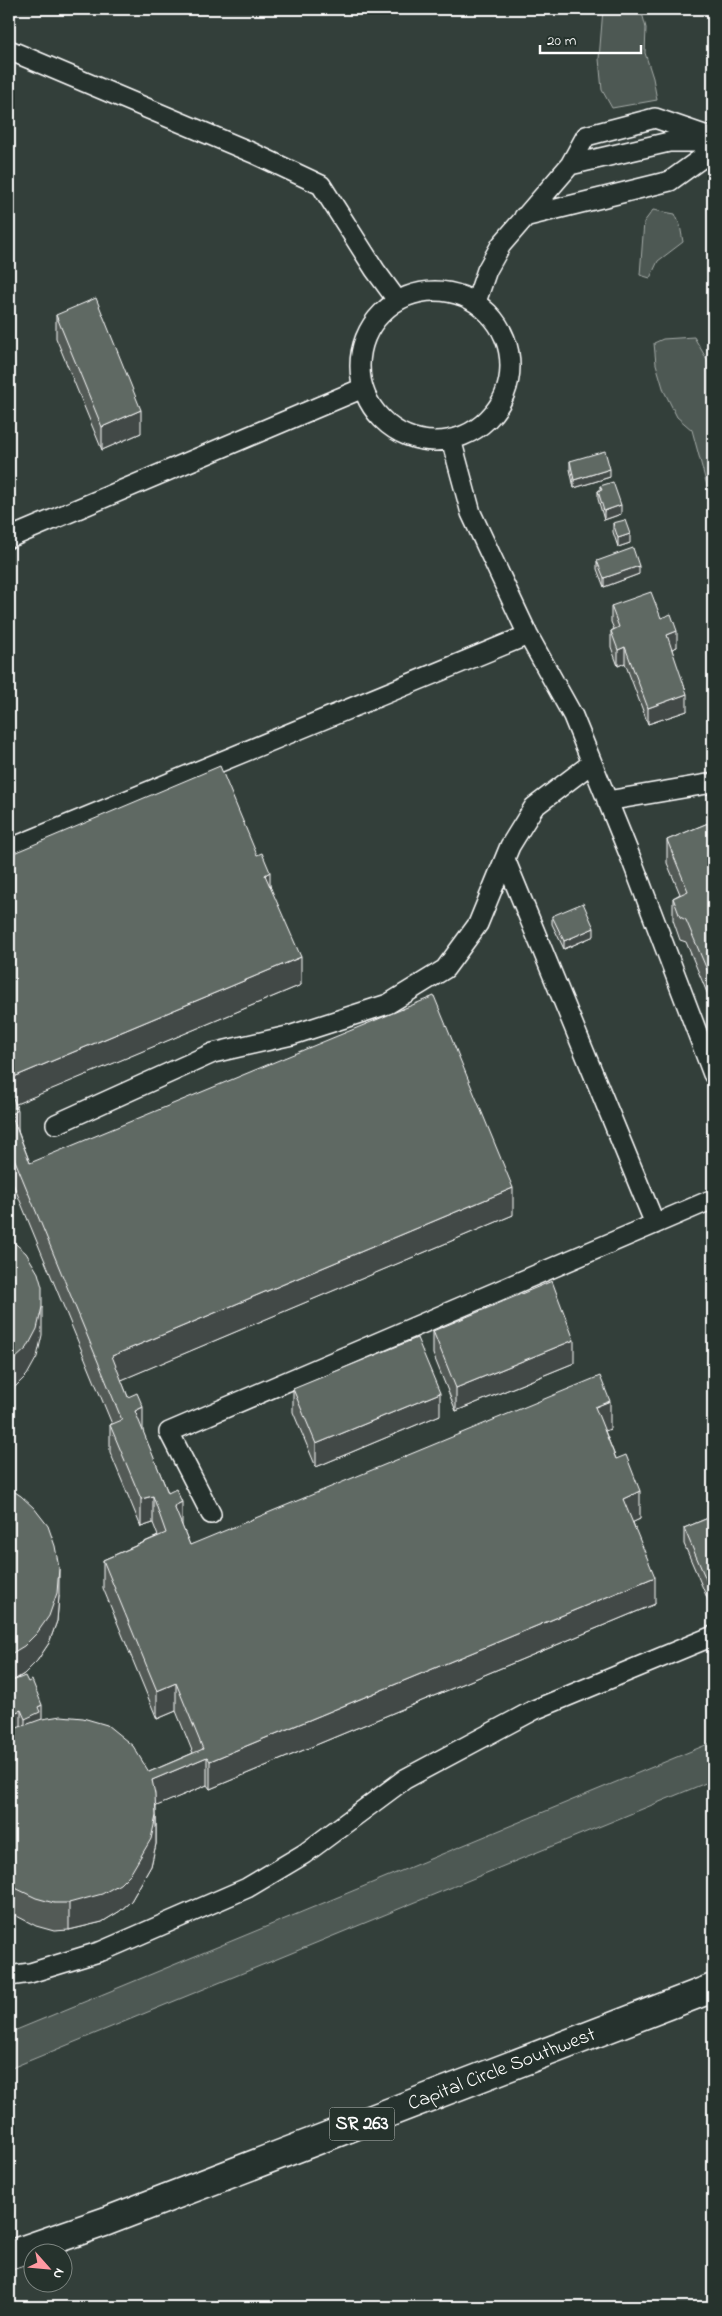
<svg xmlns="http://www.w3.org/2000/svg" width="722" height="2316" viewBox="0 0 722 2316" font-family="'Indie Flower',sans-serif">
<rect width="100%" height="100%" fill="#333f3a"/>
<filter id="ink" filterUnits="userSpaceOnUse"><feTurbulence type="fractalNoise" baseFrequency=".02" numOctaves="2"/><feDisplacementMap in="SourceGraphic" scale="10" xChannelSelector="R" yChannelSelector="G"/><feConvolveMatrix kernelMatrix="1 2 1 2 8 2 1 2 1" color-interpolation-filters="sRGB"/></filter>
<g filter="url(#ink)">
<!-- green -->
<path fill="#4d5853" stroke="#a6aca9" d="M603,9h38l5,19 -1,25 8,25 4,22 -45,8 -10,-18 -3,-31z
M653,210l22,4 5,11 3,17 -25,19 -8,17 -10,-3 4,-53z
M694,337l19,33v138l-21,-78 -15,-13 -13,-26 -8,-27 -2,-21 9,-4z
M713,1742v38l-704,289v-36z"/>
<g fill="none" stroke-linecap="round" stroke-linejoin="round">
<!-- lane casing -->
<g stroke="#fff" stroke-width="22">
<path id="lane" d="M9,50l244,103 68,32 54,85 22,30
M570,165l16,-29 69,-18 55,19
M524,217l146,-36 43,-31
M360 366a75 75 0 1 1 150 0a75 75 0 1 1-150 0Z
M476,302l11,-32 14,-25 69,-80 99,-23h44
M451,439l20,74 57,122 45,81 59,145 81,213
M9,538l354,-150
M607,801l106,-18
M9,849l519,-214
M505,859l150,365
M56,1124l157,-71 79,-18 96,-31 57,-35 33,-45 32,-78 24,-39 58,-44
M211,1514l-42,-82 544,-233
M9,1976l21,-3 72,-22 145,-63 57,-34 101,-75 129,-69 179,-74"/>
</g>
<!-- primary casing -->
<g stroke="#fff" stroke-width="31">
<path id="primary" d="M9,2255l98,-34 606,-233"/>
</g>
<!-- lane -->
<use href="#lane" stroke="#26332d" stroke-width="19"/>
<!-- primary -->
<use href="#primary" stroke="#26332d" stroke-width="28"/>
</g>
<!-- wall -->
<path fill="#525a56" stroke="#fff" d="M56,315l85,118 -39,17 -46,-112z
M570,461l40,16 -36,11 -4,-19z
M600,486l21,28 -17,6 -6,-21v-8l2,-1z
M613,523l17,20 -12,4 -5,-15z
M597,561l42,13 -35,13 -7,-18z
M611,606l50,12 16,29 -5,2 15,62 -39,13 -23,-61 -7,3 -7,-19v-16l3,-2 -3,-7z
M713,821v186l-27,-65 -6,-2 -7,-20v-22l7,-4 -13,-31v-23z
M9,855h248l13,31 31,99 -286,119 3,27 12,32 483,52 -392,165 69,165 420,-116 -5,2 35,88 -7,3 22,82 -445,185 -3,-4 -51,21v38l-5,22 -20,35 -11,10 -18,11 -33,8 -15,1 -18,-5 -27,-14v-179l3,-3 -2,-47h-1l50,-87 -2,25 -8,22 -12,18 -13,13 -10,6 28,39 107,53 44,-19 -17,-42 -19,8 -54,-131v-28l55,-24 -5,-13 -12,4 -31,-75v-27l2,-1 -103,-250z
M552,916l42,20 -30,13 -12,-25z
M433,1331l141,32 -118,48 -23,-57z
M293,1389l147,26 -124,52 -23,-55z
M713,1516l-5,84 -24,-56v-16z"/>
<!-- shaded-wall -->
<path fill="#424a46" stroke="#fff" d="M141,410v23l-39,17v-23z
M610,469v8l-36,11v-8z
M621,505v9l-17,6v-9z
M630,534v9l-12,4v-9z
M639,566v8l-35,13v-9z
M677,631v16l-10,4v-16z
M625,647v16l-7,3v-16z
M687,694v17l-39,13v-16z
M270,872v28l-5,-25z
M594,928v8l-30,13v-8z
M301,957v28l-292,122v-28z
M18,1110v28l-7,-24z
M513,1188v27l-401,169v-28z
M42,1307v28l-5,22 -10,18 -13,13 -5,3v-28z
M574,1340v23l-118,48v-23z
M440,1393v22l-124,52v-23z
M610,1401v28l-15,6v-28z
M143,1407v27l-8,-23z
M640,1491v28l-17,8v-28z
M153,1496v27l-12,4v-28z
M182,1502v28l-8,-24z
M59,1568v28l-2,25 -8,22 -12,18 -13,13 -15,9v-28z
M655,1577v27l-445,185v-28z
M713,1582v16l-5,2v-16z
M176,1683v28l-19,8v-28z
M42,1705v16l-17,14v-16l13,-12z
M21,1710v17l-12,5v-17z
M207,1757v28l-55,23v-28z
M156,1816v28l-5,22 -20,35 -11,10 -18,11 -33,8v-27z"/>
<!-- building -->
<path fill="#5f6964" stroke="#fff" d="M96,298l45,112 -39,17 -46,-112z
M605,451l5,18 -36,11 -4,-19z
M613,482l8,23 -17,6 -6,-20 4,-1 -2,-4z
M625,520l5,14 -12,4 -5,-15z
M633,548l6,18 -35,12 -7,-17z
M651,592l10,26 10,-4 6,17 -10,4 20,59 -39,14 -23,-61 -7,3 -7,-19 8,-4 -8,-21z
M220,766l37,89 5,-2 8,19 -5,3 36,82 -292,122v-224z
M713,821v163l-27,-64 -6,-3 -7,-19 15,-7 -21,-51z
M583,903l11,25 -30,13 -12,-25z
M434,996l79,192 -401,168 16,41 9,-4 6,14 -8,4 33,82 8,-4 6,13 -8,4 16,39 410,-169 10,25 -15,6 21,52 10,-4 14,36 -17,8 32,78 -445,184 -3,-4 -55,23 3,14 1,22 -5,23 -20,34 -11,11 -18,10 -33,9h-15l-18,-5 -27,-13v-152l5,-4 28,-10 19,-3 22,2 24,7 26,21 16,26 54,-23 -27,-66 -19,8 -54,-131 63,-27 -13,-37 -12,3 -31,-74 12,-5 -113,-274v-49l3,-1 6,14 -7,4 19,49z
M9,1238l17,15 12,20 4,14v20l-5,22 -10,19 -13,12 -5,3z
M552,1281l22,59 -118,48 -23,-57z
M417,1338l23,55 -124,51 -23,-55z
M9,1488l12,8 13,12 14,18 7,20 4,22 -2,25 -8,23 -12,17 -13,13 -15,9z
M713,1516v66l-5,2 -24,-56z
M25,1676l3,6 4,-2 10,25 -4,2 2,5 -15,7 -4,-9 -12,5v-23l3,-2 -2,-8z"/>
</g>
<g text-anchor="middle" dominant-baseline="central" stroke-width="4" stroke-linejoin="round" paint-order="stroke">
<!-- shield labels -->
<rect fill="#26332d" stroke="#bec2c0" stroke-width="1" x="329.5" y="2107.5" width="65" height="33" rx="4"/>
<g font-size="19" font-weight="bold" fill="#fff">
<text x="362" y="2124">SR 263</text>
</g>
<!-- street labels -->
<g font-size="20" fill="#fff" stroke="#26332d">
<text transform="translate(502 2070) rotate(-21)">Capital Circle Southwest</text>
</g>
</g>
<!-- margin -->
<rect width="722" height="2316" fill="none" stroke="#26332d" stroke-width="30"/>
<rect x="15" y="15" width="692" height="2286" fill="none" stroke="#fff" stroke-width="2" filter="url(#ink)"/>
<!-- north arrow -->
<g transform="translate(48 2268) rotate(117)"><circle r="24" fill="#26332d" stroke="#7d8581"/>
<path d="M0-4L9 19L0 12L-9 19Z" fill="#ff9aa2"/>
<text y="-8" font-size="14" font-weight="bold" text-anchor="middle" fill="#ffffff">N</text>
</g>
<!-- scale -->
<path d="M540 45v8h101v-8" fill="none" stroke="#ffffff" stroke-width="2.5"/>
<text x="547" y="45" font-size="15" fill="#ffffff" stroke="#26332d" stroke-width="4" paint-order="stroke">20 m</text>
</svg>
